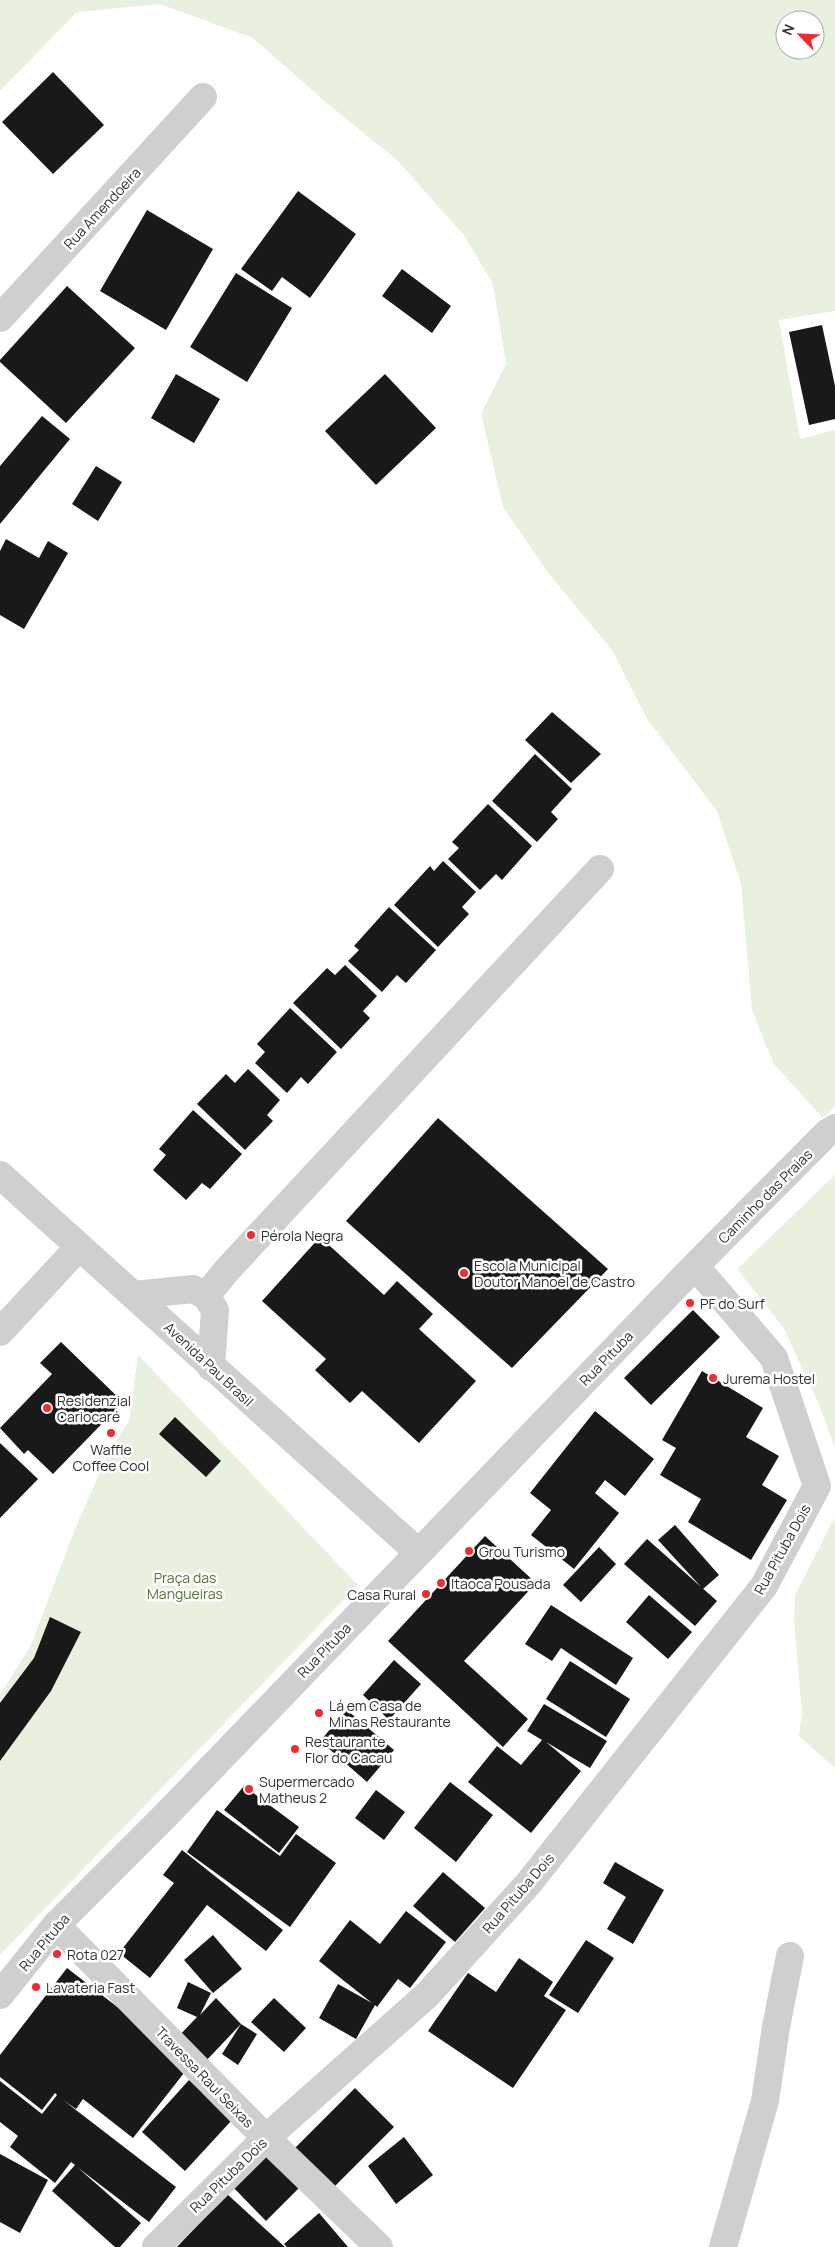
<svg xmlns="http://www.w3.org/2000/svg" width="835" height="2247" viewBox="0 0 835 2247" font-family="Manrope,sans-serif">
<rect width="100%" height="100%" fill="#fff"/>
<!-- green -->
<path fill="#e8f0e0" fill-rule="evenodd" d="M0,0h835v311l-56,9 21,119 35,-9v676l-12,12 -50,-55 -21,-53 -11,-126 -24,-73 -70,-92 -35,-69 -63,-76 -46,-67 -22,-93 25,-50 -13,-80 -30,-50 -66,-74 -69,-56 -75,-66 -93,-34 -83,8 -77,79zM785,20h30v30h-30z
M835,1175v272l-18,-47 -34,-73 -46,-58z
M138,1355l220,230 -358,370v-260l31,-50 45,-119 33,-74 20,-31z
M835,1517v251l-36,-32 3,-23 -8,-93 1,-25z"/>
<!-- building -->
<path fill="#191919" d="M53,72l51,53 -51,49 -51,-52z
M298,191l58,43 -46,64 -28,-21 -10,14 -31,-22z
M147,210l66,39 -47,81 -66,-39z
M402,269l49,37 -19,27 -50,-37z
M236,273l56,35 -45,74 -57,-35z
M67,286l68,62 -69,75 -66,-61v-2z
M822,325l13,61v33l-26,6 -20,-93z
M176,374l44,25 -26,44 -43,-25z
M385,374l51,54 -60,57 -51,-54z
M42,416l28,23 -70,85v-58z
M96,466l26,16 -24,39 -26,-17z
M6,539l33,19 9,-17 20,12 -44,76 -24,-14v-64z
M552,712l49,42 -30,29 -46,-43z
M535,754l37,35 -21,23 7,7 -21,23 -45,-41z
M488,804l44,42 -30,34 -6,-6 -16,16 -32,-31 11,-11 -7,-6z
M443,861l33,31 -14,15 7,7 -31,33 -44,-42 36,-39 4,5z
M389,907l47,43 -30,33 -9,-8 -15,17 -34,-31 11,-11 -5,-4z
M345,965l32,31 -14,15 7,7 -29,31 -48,-46 34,-35 8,7z
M290,1008l47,44 -29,32 -7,-7 -14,16 -32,-30 10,-11 -8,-8z
M248,1069l32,31 -13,15 6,6 -28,29 -48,-46 29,-30 9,9z
M193,1110l49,44 -32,35 -8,-6 -16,17 -33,-30 13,-15 -7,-6z
M438,1118l170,151 -96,99 -166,-147z
M320,1237l64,58 13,-14 36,33 -14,15 57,52 -57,62 -57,-52 -12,12 -35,-33 11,-11 -64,-58z
M693,1310l27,27 -69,68 -27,-27z
M61,1342l62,60 -70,72 -25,-24 -4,4 -24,-26 52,-54 -12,-11z
M702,1371l61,37 -17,29 33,19 -17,29 25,15 -36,60 -63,-38 13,-23 -41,-24 16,-27 -14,-8z
M595,1411l59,48 -29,37 -20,-16 -10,13 24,20 -45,56 -43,-34 20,-25 -21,-17z
M175,1417l46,44 -15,16 -47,-43z
M0,1443l38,36 -38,39z
M675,1525l44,50 -16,14 -45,-49z
M485,1536l51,47 -72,78 64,58 -25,28 -115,-106z
M647,1539l70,62 -22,25 -71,-62z
M599,1547l17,17 -35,38 -18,-17z
M649,1595l43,37 -24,27 -42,-37z
M551,1605l82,53 -17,27 -55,-37 -9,13 -27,-17z
M50,1617l31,15 -30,59 -51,70v-58l34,-45z
M394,1660l27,24 -32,36 -26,-25z
M570,1661l60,38 -24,38 -60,-38z
M544,1704l63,37 -17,27 -44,-26 35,29 -50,62 -63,-51 29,-36 24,19 21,-25 -15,-9z
M347,1710l47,40 -27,32 -47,-41z
M450,1782l43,33 -37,47 -42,-34z
M244,1786l55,41 -20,26 -55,-43z
M376,1790l29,22 -21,28 -29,-22z
M217,1810l63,46 16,-22 40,29 -46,64 -103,-75z
M182,1850l101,80 -17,21 -59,-46 -57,73 -31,-25 55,-70 -11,-8z
M615,1862l49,28 -31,54 -26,-15 19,-32 -23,-14z
M443,1872l42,36 -30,34 -42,-36z
M406,1911l40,31 -36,46 -12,-9 -21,28 -2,-2 -19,34 -37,-21 19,-34 34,19 -53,-42 31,-41 30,24z
M213,1935l29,34 -29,24 -29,-33z
M586,1940l28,18 -36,55 -29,-18z
M519,1958l34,24 -9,14 22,14 -53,78 -85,-57 40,-58 28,19z
M67,1968l124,96 -58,74 -50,-39 -7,10 -13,-9 113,87 -27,35 -72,-55 64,56 -21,24h-5l-63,-56 23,-26 -4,-3 -16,21 -45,-36 8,-11 -18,-14v-41l42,33 15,-19 -2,-2 -13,17 -42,-33v-22z
M188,1982l23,11 -11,22 16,-17 25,26 -38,40 -26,-26 20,-21 -20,-9z
M274,1998l32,30 -22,24 -33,-30z
M241,2024l16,10 -19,31 -16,-11z
M189,2080l43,40 -47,51 -43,-39z
M355,2088l39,39 -67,67 -39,-39z
M404,2137l29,38 -37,29 -28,-38z
M262,2152l37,36 -33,33 -36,-37z
M0,2154l48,26 -28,53 -20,-11z
M227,2194l58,53h-108z
M319,2213l29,34h-61l-3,-3z"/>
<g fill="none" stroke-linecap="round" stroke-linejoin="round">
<!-- minor -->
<path stroke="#cfcfcf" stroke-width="28" d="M0,318l203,-221
M0,1175l418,377
M134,1295l59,-6 13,7 9,14 -4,57
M206,1296l21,-26 373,-401
M0,1332l79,-85
M56,1925l210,213 113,109
M0,1995l56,-70 108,-108 531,-551 132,-133 8,-5
M156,2247l110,-109 161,-143 101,-111 236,-298 53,-100 -43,-128 -79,-92
M723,2247l42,-146 11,-74 14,-71"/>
</g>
<!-- markers -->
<g fill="#f42a33" stroke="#fff" stroke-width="2">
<circle cx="251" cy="1235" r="5"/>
<circle cx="464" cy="1273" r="5"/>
<circle cx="690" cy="1303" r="5"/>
<circle cx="713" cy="1378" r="5"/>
<circle cx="47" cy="1408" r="5"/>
<circle cx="111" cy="1433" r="5"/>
<circle cx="469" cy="1551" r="5"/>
<circle cx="441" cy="1583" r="5"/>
<circle cx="426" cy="1594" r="5"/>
<circle cx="319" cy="1713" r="5"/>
<circle cx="295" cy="1749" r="5"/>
<circle cx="249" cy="1789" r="5"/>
<circle cx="57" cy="1954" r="5"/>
<circle cx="36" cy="1987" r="5"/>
</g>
<g text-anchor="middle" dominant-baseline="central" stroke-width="5" stroke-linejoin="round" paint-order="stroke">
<!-- street labels -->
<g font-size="14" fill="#323232" stroke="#fff">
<text transform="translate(102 208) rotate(-47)">Rua Amendoeira</text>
<text transform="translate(765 1196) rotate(-45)">Caminho das Praias</text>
<text transform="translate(606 1358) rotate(-46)">Rua Pituba</text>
<text transform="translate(209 1364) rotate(43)">Avenida Pau Brasil</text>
<text transform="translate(782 1549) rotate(-61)">Rua Pituba Dois</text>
<text transform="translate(324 1650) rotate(-46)">Rua Pituba</text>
<text transform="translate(518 1893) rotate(-49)">Rua Pituba Dois</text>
<text transform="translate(44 1942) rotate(-50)">Rua Pituba</text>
<text transform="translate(205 2077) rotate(46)">Travessa Raul Seixas</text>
<text transform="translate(228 2175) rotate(-44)">Rua Pituba Dois</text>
</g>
<!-- poi labels -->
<g font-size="14" fill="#323232" stroke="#fff" text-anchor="start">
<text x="261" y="1235">Pérola Negra</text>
<text x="474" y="1265">Escola Municipal<tspan x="474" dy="16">Doutor Manoel de Castro</tspan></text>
<text x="700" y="1303">PF do Surf</text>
<text x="723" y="1378">Jurema Hostel</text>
<text x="57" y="1400">Residenzial<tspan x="57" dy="16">Cariocaré</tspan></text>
<text x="111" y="1449" text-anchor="middle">Waffle<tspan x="111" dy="16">Coffee Cool</tspan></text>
<text x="479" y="1551">Grou Turismo</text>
<text x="451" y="1583">Itaoca Pousada</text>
<text x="416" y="1594" text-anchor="end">Casa Rural</text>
<text x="329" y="1705">Lá em Casa de<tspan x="329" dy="16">Minas Restaurante</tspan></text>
<text x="305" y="1741">Restaurante<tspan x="305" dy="16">Flor do Cacau</tspan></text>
<text x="259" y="1781">Supermercado<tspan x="259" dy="16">Matheus 2</tspan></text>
<text x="67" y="1954">Rota 027</text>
<text x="46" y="1987">Lavateria Fast</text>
</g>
<!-- park labels -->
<g font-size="14" fill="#54733b" stroke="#fff">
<text x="185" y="1577">Praça das<tspan x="185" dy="16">Mangueiras</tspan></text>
</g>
</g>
<!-- north arrow -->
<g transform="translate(800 35) rotate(294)"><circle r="24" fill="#ffffff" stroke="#adadad"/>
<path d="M0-4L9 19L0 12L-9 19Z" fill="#f42a33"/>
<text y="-8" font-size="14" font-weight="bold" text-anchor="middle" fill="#323232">N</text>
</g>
</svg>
